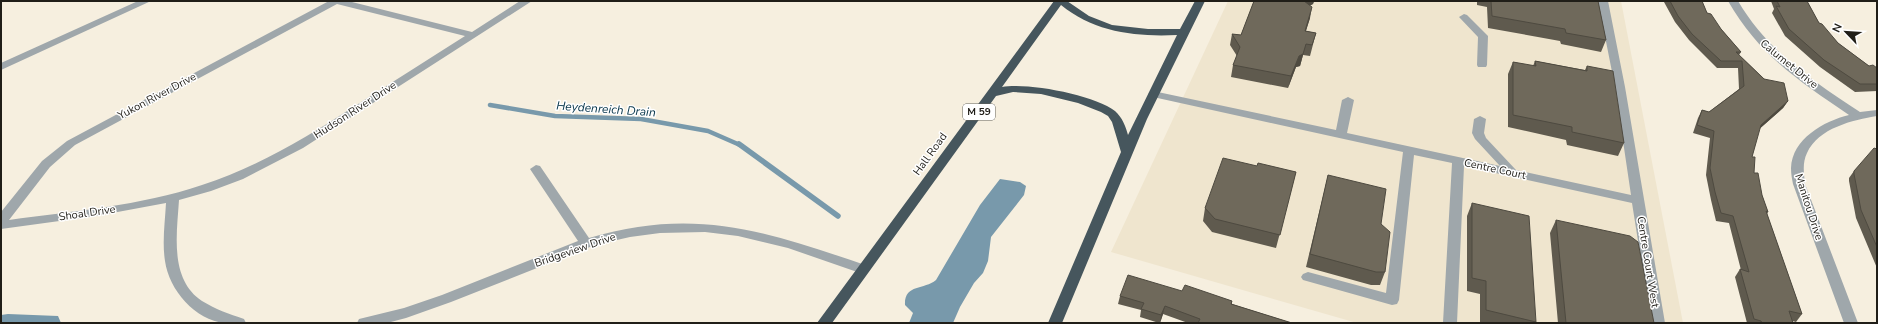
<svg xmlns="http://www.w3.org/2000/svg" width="1878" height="324" viewBox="0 0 1878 324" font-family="'Nunito Sans',sans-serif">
<rect width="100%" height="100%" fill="#f6efdf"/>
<!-- built -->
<path fill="#efe5ce" d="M1228,1h393l62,322h-326l-246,-71z"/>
<!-- water -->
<path fill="#7899ab" d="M1000,179l20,3 6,4 -2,9 -33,42 -3,24 -5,12 -9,10 -14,24 -7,16h-44l4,-10 -8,-8c-1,-21 19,-15 31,-25l44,-75z
M8,314l50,2 3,7h-60v-8z"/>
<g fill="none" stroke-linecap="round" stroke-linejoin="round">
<!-- stream-far1 -->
<path stroke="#7899ab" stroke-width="4.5" d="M490,105l65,11 86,3 67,12 32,14"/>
<!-- stream -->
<path stroke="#7899ab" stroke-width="5.5" d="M739,144l99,72"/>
<!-- minor -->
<path fill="#9fa7ab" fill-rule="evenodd" d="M138,1h13l-150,69v-7z
M329,1h19l124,31 48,-31h12l-229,147 -60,31 -32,12 -32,9c-2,33 -10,79 23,101 13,8 27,13 42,18l2,4c-7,0 -14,1 -21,0 -30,-3 -56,-33 -60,-62 -3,-19 0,-39 1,-58l-70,13 -95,13v-17l41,-51 25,-20zM337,4l128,32c-36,23 -73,46 -110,70 -48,31 -97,61 -153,79 -62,21 -129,26 -193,35l41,-53 25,-22z
M1598,1h10l17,86 40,236h-14l-19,-120 -168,-37 -7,157h-14l9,-160 -38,-8 -15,145 -2,4 -5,1 -89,-25 -2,-3 2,-3 5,-2 78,21 17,-141 -250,-55 -5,-3 5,-3 183,39 6,-30 6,-3 6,3 -7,33 153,33 -25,-27 -3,-6 2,-14 6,-3 6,3 -2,14 2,5 30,32 115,25 -16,-108z
M1728,1h10c30,51 74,79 122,111l17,-2v6c-24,4 -59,12 -70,37 -5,10 -3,21 -2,31l53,139h-14l-51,-139c-1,-5 -2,-10 -2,-16 1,-29 33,-47 58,-53 -50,-34 -90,-60 -121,-114z
M1464,14l3,1 21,21 -1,29 -1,2h-8l-1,-2 1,-28 -19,-20z
M536,165l4,1 49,72c107,-32 179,-6 279,28l2,3 -2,3 -5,2 -75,-26 -50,-12 -33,-4 -45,1 -30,4 -35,8 -144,57 -45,16 -19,5h-30l2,-4 45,-11 38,-13 136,-54 -48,-72z"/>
<!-- highway -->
<path fill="#46565d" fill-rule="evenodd" d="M1054,1h13l22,15 23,9 36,4h32l15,-28h10l-58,118 -85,204h-14l73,-171 -9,-30 -4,-6 -7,-4 -23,-9 -37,-9 -28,-2 -17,4 -164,227h-15zM1061,5c33,27 74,32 116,30l-49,100c-2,-8 -6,-18 -13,-24 -20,-16 -88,-29 -113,-24z"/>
</g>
<!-- wall -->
<path fill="#5f5a4e" d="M1254,1h60l-1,3 -3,1v13l-4,13 10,2 -6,23 -7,-1 -3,11 -4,1 -8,21 -57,-11 2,-12 4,-9 -7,-11 2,-11 9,1z
M1477,1h121l8,39 -5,12 -40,-8 -1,-3 -72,-13 -1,-21 -10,-2z
M1660,1h42l5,12 34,39 -2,3 49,46 -5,7 -24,21 -7,28 2,16 14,39 -1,2 35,100 -6,8 -4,-1 1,2h-46l-12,-46 5,-8 1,1 -12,-47 -13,-2 -5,-21 -5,-25 4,-37 -17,-5 5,-15 4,-8 7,2 30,-23 -1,-21h-21l-28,-28 -14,-18 -11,-20h-4z
M1771,1h36l12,22 19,20 31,23 8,2v23l-22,1 -35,-25 -35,-31 -13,-23 2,-4z
M1535,61l50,9 2,-4 37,77 -6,13 -51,-11 -1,-5 -58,-13v-53l5,-12 20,4z
M1877,149v119l-21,-50 -7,-37v-3l5,-7z
M1257,166l39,6 -20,76 -64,-16 -9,-11 2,-13z
M1328,175l53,49 4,48 -5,13h-9l-65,-18 19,-79z
M1472,203l64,119 -1,1h-55v-29l-13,-3v-75z
M1556,220l98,103h-96l-8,-90z
M1182,291l50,10v3l60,19h-104l-25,-9 -3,9h-1l-19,-6 1,-7 -23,-6 2,-8z"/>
<!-- shaded-wall -->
<path fill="#4e4a40" d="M1302,1h12l-1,3 -13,7z
M1312,7l-2,11 -8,24 3,-11z
M1306,44l-6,22 -4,1 -8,21 3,-12 8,-20z
M1788,101l-5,7 -27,24 5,-7z
M1165,306l-2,8 -3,9 1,-8z"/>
<!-- building -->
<path fill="#6f695b" stroke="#4e4a40" d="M1254,1h50l8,6 -7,24 11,2 -4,12 -6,-1 -3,10 -4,2 -8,20 -58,-11 7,-18 -8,-13 9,1z
M1491,1h107l8,39 -40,-7 -1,-4 -73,-13z
M1670,1h32l5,12 4,1 10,15 20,23h-5l28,27 20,4 4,18 -27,24 -9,32h3l-1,16h4l4,22 6,17 -2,-1 36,103 -13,-3 4,12h-31l-1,-2 -7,-2 -14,-50 9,3 -16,-56 -12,-3 -6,-21 -5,-24 4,-37 -17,-6 5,-15 7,2 35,-26 -2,-25h-21l-29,-27 -14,-18z
M1777,1h30l12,22 3,1 16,19 31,23 4,-1 4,3v16h-17l-36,-24 -35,-31 -13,-23 4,1z
M1535,61l52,10v-5l26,5 11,72 -52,-11v-5l-59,-12v-53l23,4z
M1874,148l3,1v98l-16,-37 -7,-36v-3z
M1223,158l34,8 1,-3 38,9 -16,63 -65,-16 -10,-11z
M1328,175l58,14 -5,35 9,8 -5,40h-9l-66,-18z
M1472,203l57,13 7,106 -50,-12v-29l-14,-3z
M1556,220l74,16 8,6 16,81h-88z
M1128,275l54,16 3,-6 47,16 -1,3 61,19h-94l2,-4 -35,-13 -4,9 -20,-6 3,-6 -24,-7z"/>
<g text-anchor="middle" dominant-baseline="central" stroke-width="3" stroke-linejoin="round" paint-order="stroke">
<!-- shield labels -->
<rect fill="#fff" stroke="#63625d" stroke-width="1" x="963" y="104" width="32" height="16" rx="3"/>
<g font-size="10" font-weight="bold" fill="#201e18">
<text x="979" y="112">M 59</text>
</g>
<!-- street labels -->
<g font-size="11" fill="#201e18" stroke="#fff">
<text transform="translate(1789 64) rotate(39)">Calumet Drive</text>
<text transform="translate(157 96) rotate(-28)">Yukon River Drive</text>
<text transform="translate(355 110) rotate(-33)">Hudson River Drive</text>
<text transform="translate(930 154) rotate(-54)">Hall Road</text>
<text transform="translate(1495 169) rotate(12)">Centre Court</text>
<text transform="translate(1809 207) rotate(72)">Manitou Drive</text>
<text transform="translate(87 213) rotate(-8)">Shoal Drive</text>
<text transform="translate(575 250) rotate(-19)">Bridgeview Drive</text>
<text transform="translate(1648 262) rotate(81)">Centre Court West</text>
</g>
<!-- water labels -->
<g font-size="12" font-style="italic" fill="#06354a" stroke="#fff">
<text transform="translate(606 109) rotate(4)">Heydenreich Drain</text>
</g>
</g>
<!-- border -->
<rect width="1878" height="324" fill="none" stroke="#201e18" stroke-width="4"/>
<!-- north arrow -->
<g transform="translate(1846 32) rotate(295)" stroke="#ffffff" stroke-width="3" paint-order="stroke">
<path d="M0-3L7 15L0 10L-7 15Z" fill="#201e18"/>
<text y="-6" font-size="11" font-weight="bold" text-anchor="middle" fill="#201e18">N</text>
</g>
</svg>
